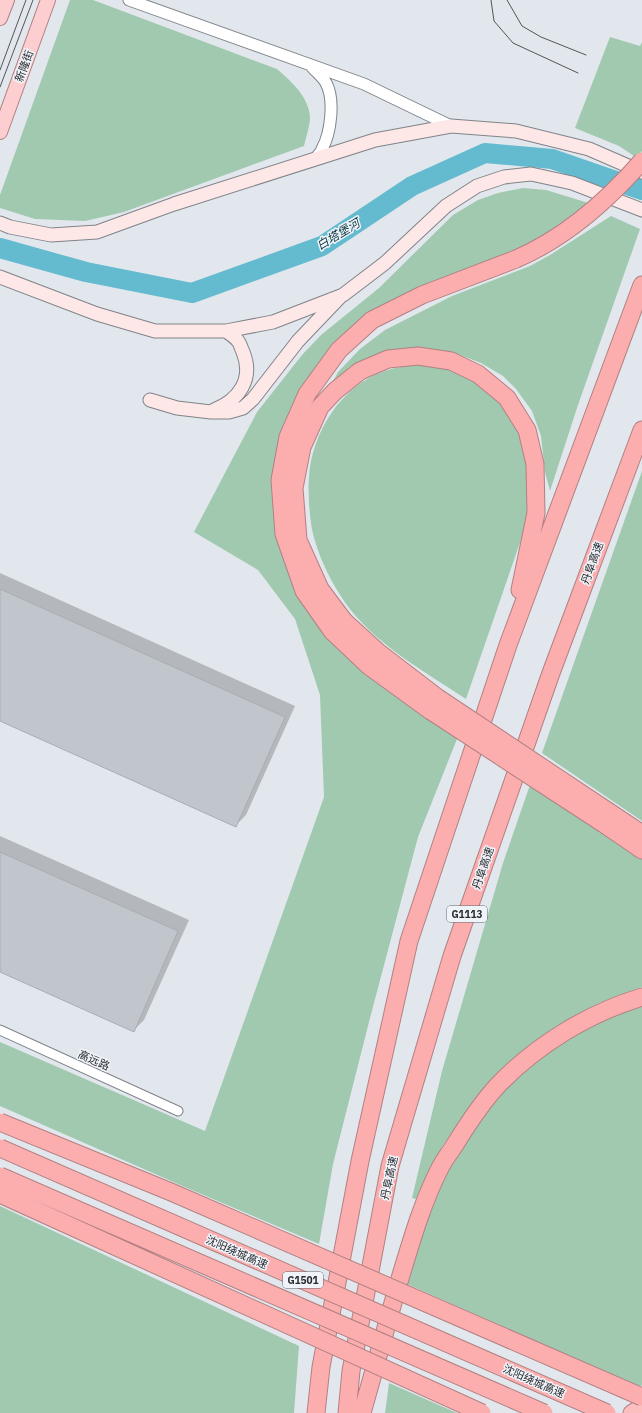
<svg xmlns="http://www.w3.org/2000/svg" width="642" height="1413" viewBox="0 0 642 1413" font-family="'IBM Plex Sans','Noto Sans SC',sans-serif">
<rect width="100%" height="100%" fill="#e2e7ed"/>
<!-- green -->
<path fill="#a0c9b0" d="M70,0h23l184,69c14,12 32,28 33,48 0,9 -4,20 -6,29l-180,66 -39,9 -50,-2 -35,-11v-13z
M610,37l30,9 2,-4v109l-5,7 -18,-12 -44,-18z
M523,188l23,2 49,15 -84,50 -112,46 -91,84 -20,169 171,180 -41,103 -48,181 -37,146 -14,80 -132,-56 -187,-82v-64l205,89 119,-334 -4,-102 -25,-76 -37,-49 -64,-38 63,-120 45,-57 19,-20 58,-47 74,-73 25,-15 20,-7z
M611,216l29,13 -62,176 -28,86 -5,-19 -4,-36 -9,-25 -16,-22 -13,-13 -22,-13 -21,-8 -25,-5 -26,-1 -79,38 8,-15 22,-23 25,-19 67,-34 78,-30 20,-11z
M429,363l24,6 20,8 36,31 16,33 4,60 -5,30 -58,168c-42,-28 -92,-55 -122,-98 -12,-18 -23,-39 -29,-60 -4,-12 -5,-26 -6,-38 0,-8 -1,-17 0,-25 2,-44 32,-93 76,-107 14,-5 29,-6 44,-8z
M642,471v350l-100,-68z
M531,782l111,77v128l-43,16 -43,28 -92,86 -21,28 -27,54 -4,-1 30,-127 61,-208z
M642,1004v381l-3,2 -232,-103c10,-32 19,-65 32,-95 28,-67 79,-123 142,-158 19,-11 41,-18 61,-27z
M0,1206l299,140 -5,67h-294z
M389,1383l68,30h-72z"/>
<!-- shadow -->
<path fill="#0003" d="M0,573l295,133 -49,109 -11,11 -235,-106z
M0,836l189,84 -45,100 -11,11 -133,-60z"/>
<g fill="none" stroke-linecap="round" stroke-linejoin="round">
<!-- river -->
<path stroke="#64bace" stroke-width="20" d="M0,248l86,24 106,21 130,-47 90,-60 73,-33 67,6 90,31"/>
</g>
<!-- building -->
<path fill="#c1c6cc" stroke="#a8adb3" d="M0,589l285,128 -49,110 -236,-106z
M0,852l178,79 -44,101 -134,-60z"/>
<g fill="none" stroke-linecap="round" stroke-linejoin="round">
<!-- minor casing -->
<g stroke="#7f8489" stroke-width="11">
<path id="minor" d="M0,1030l178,81"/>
</g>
<!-- tertiary casing -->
<g stroke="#7f8489" stroke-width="13">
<path id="tertiary" d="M129,0l235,84 87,42
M312,67c4,5 11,10 14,16 9,16 5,50 -4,66 -1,4 -5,7 -7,10"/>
</g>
<!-- secondary casing -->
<g stroke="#7f8489" stroke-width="15">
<path id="secondary" d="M0,223l10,4 41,8 46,-3 77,-28 201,-64 76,-14 65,5 73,18 53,23
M0,277l97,37 58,17h71l47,-9 70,-27 42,-32 61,-57 31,-20 27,-9 27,-3 41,9 70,27
M150,400l27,8 34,4h18l14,-4 10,-9 45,-58 42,-44
M214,410c25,-10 40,-31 29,-58 -2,-4 -3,-9 -5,-11 -3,-4 -8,-7 -12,-10"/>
</g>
<!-- primary casing -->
<g stroke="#b28082" stroke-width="16">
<path id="primary" d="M0,18l7,-18
M0,132l48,-132"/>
</g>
<!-- trunk casing -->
<g stroke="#b28082" stroke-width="17">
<path id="trunk" d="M631,1413l11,-7"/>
</g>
<!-- motorway casing -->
<g stroke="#b28082" stroke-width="19">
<path id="motorway" d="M438,698l-60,-46 -34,-31 -24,-32 -22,-49 -4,-52 8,-41 18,-40 15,-16 25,-20 28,-12 30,-3 33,5 27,13 29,24 20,32 8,34 1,49 -16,77
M431,711l-62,-45 -37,-35 -28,-40 -20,-57 -4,-54 8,-43 19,-43 32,-44 33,-30 50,-25 94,-36
M609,812l33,22
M604,824l38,26
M316,1413l5,-46 39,-206 49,-220 99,-296 134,-360
M347,1413l4,-42 39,-205 62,-210 99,-283 91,-243
M362,1413c12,-43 24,-85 36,-128 12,-39 23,-80 42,-117 4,-8 11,-17 16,-25 13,-21 26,-41 43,-59 39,-40 90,-71 143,-87"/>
</g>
<!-- minor -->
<use href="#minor" stroke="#fff" stroke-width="9"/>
<!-- tertiary -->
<use href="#tertiary" stroke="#fff" stroke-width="11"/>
<!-- secondary -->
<use href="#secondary" stroke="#fee7e7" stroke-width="13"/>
<!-- primary -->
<use href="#primary" stroke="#fdcecf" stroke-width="14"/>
<!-- trunk -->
<use href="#trunk" stroke="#fcbebf" stroke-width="15"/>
<!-- motorway -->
<use href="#motorway" stroke="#fcaeaf" stroke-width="17"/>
<!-- tram -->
<path stroke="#535558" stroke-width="1" d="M491,0l3,21 19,22 65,30
M507,0l15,26 19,11 45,18
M0,70l26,-70
M0,87l33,-87"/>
<!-- motorway-bridge casing -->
<g stroke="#b28082" stroke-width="19" stroke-linecap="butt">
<path id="motorway-bridge" d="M516,259c49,-21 91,-58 126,-98
M438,698l171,114
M431,711l173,113
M0,1122l171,70 471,205
M0,1148l607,265
M0,1176l544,237
M0,1194l482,219"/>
</g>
<!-- motorway-bridge -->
<use href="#motorway-bridge" stroke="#fcaeaf" stroke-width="17"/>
</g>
<g text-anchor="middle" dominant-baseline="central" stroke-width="3" stroke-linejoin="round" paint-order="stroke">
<!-- shield labels -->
<g fill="#eff4fa" stroke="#64676a" stroke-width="1">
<rect x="447" y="906" width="40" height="16" rx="3"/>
<rect x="283" y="1272" width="40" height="16" rx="3"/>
</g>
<g font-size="10" font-weight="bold" fill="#292b2d">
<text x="467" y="914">G1113</text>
<text x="303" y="1280">G1501</text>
</g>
<!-- street labels -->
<g font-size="11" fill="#292b2d" stroke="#eff4fa">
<text transform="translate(24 66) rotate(-70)">新隆街</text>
<text transform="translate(592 563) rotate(-70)">丹阜高速</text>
<text transform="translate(483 868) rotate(-71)">丹阜高速</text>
<text transform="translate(94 1060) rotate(24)">高远路</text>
<text transform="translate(389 1178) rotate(-78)">丹阜高速</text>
<text transform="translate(237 1252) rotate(24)">沈阳绕城高速</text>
<text transform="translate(534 1381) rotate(24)">沈阳绕城高速</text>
</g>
<!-- water labels -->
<g font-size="12" font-style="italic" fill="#0e3841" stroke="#eff4fa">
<text transform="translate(338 234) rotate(-31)">白塔堡河</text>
</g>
</g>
</svg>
